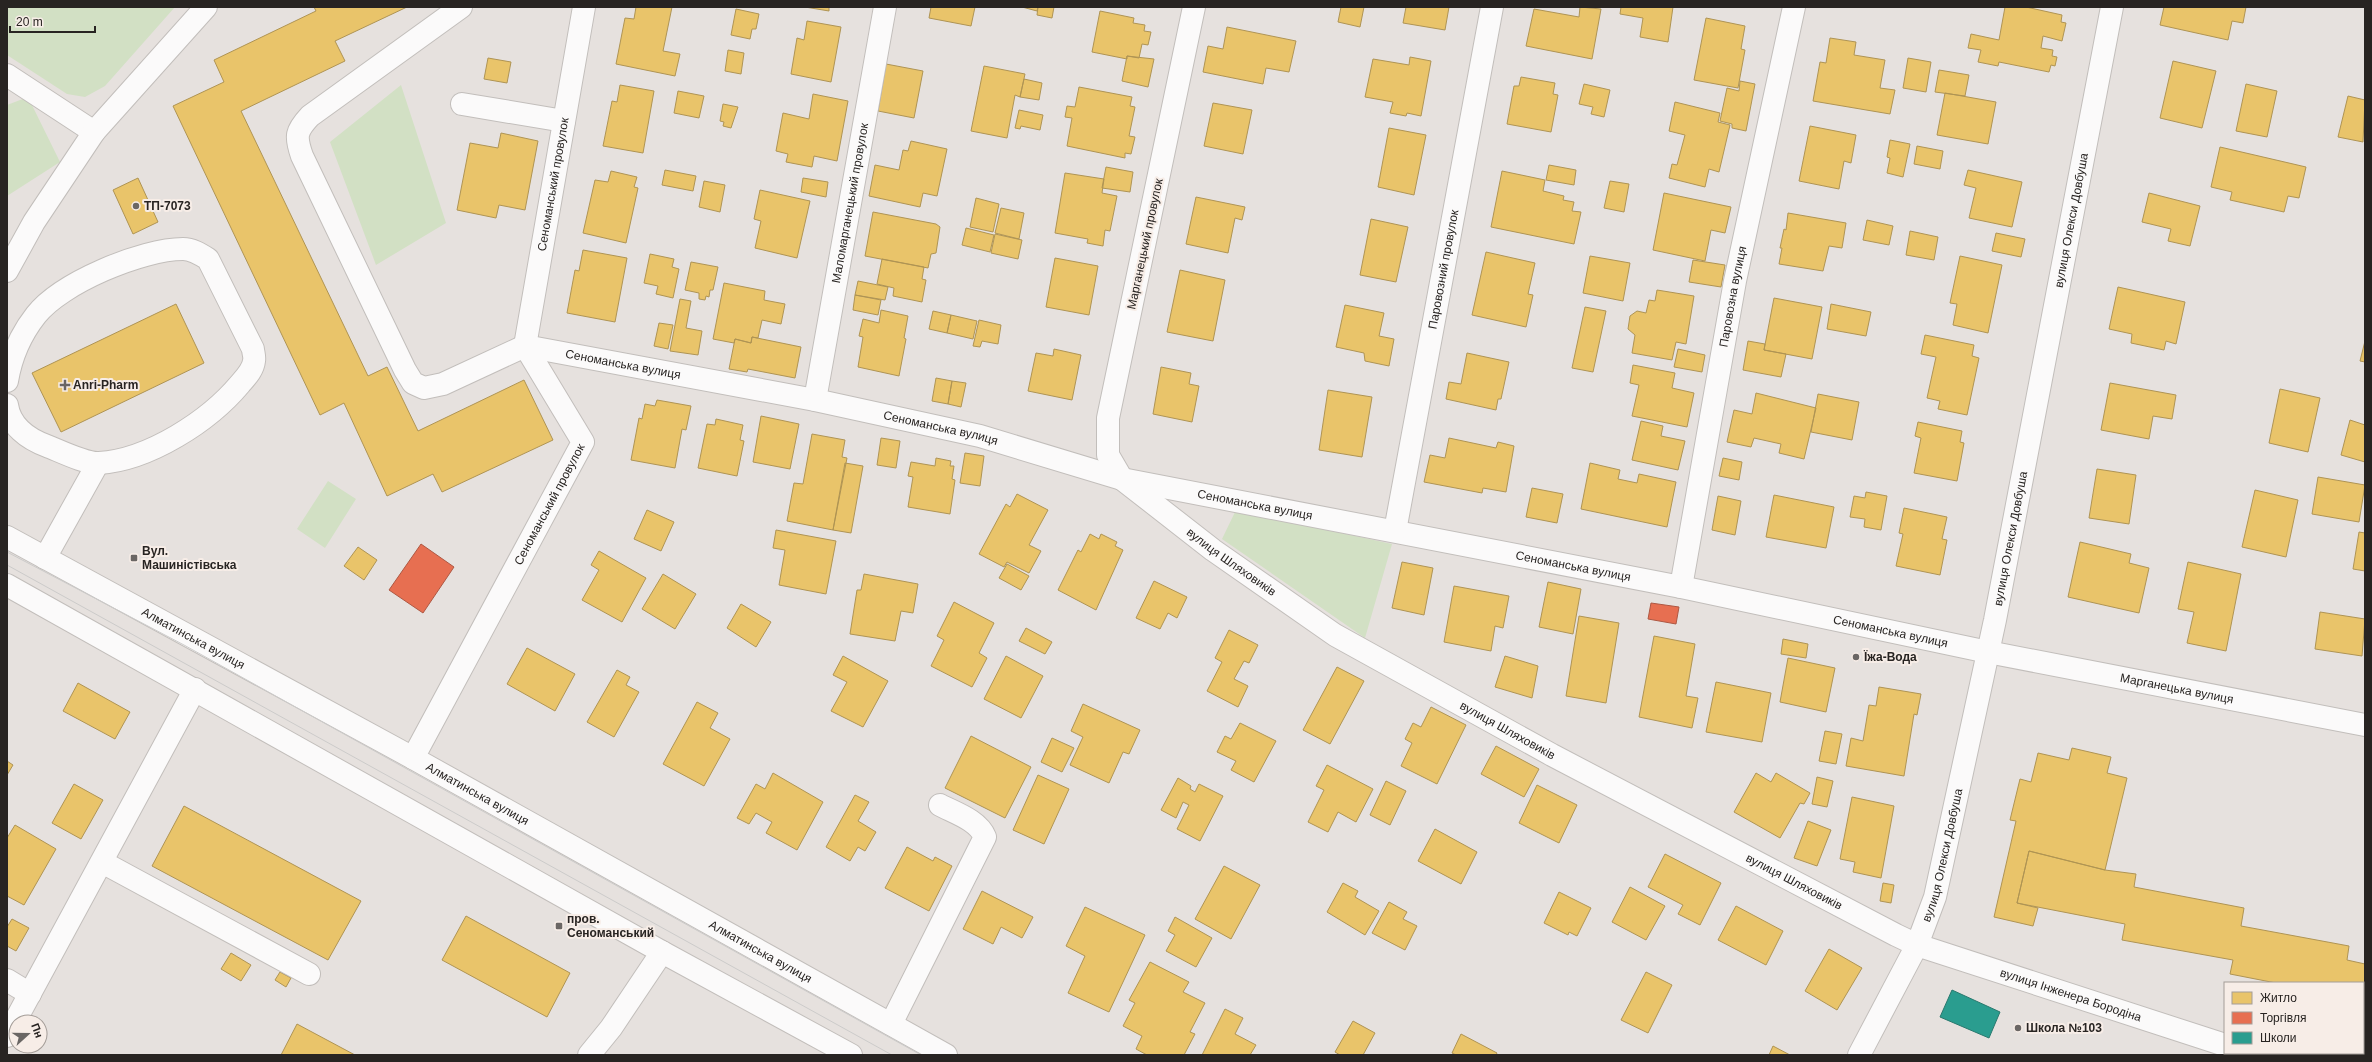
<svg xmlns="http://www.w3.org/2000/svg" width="2372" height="1062" viewBox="0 0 2372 1062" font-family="Arial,sans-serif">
<rect width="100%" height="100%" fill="#e6e1de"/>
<!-- green -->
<path fill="#d2e0c4" d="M7,7h168l-70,79 -20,11 -18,-3 -60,-39z
M401,85l45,138 -70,42 -46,-123z
M28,97l32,65 -53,34v-91z
M328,481l28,18 -31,49 -28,-19z
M1236,510l156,34 -27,94 -143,-99z"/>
<!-- homes -->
<path fill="#e9c46a" stroke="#af9454" d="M314,7h93l-72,34 10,20 -104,50 127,265 19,-9 31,64 106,-51 29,60 -111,52 -9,-18 -46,22 -43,-93 -24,12 -147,-309 51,-24 -10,-22 102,-49z
M636,7h36l-9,44 17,3 -5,22 -59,-12 9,-46 9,1z
M805,7h24v4z
M931,7h44l-4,19 -42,-8z
M1022,7h16l-1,4z
M1038,7h16l-2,11 -15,-3z
M1341,7h23l-4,20 -22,-5z
M1406,7h43l-4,23 -42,-7z
M1580,7l21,2 -9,50 -66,-13 8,-37 45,8z
M1621,7h52l-5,35 -28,-5 3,-19 -23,-4z
M2005,7h21l36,8 -1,7 5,1 -4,18 -19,-5 -2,12 12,2 -1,6 5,1 -2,9 -4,-1 -2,7 -50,-10 -1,4 -20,-4 3,-12 -13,-2 3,-14 28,6z
M2164,7h82l-3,16 -11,-2 -4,19 -68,-15z
M736,9l23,5 -3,15h-4l-2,10 -19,-4z
M1100,11l34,7 -1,5 12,2 -1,6 7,1 -3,13 -6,-1 -3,14 -12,-2v3l-35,-7z
M1706,18l39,8 -4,23 4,1 -7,38 -44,-8z
M807,21l34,6 -10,55 -40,-8 6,-36 7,2z
M1227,27l69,14 -7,31 -23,-4 -3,16 -60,-12 5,-26 15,3z
M1830,38l26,4 -2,13 31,5 -5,28 15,2 -5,24 -77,-13 7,-39 6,1z
M728,50l16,3 -3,21 -16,-3z
M1127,56l27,3 -6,28 -26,-6z
M1410,57l21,4 -10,55 -14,-3 -1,3 -16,-3 3,-11 -28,-5 8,-38 36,6z
M488,58l23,4 -4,21 -23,-4z
M1908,58l23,4 -5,30 -23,-4z
M2173,61l43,10 -14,57 -42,-10z
M886,64l37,7 -9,47 -36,-7z
M984,66l41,8 -5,23 -5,-2 -8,43 -36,-7z
M1939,70l30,5 -4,21 -30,-4z
M1521,77l34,6 -2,11 5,1 -7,37 -44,-8 7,-38h5z
M1024,79l18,4 -3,17 -19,-3z
M1740,81l15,3 -9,47 -14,-3v-4l-12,-3 7,-33 12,3z
M1584,84l26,6 -6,27 -13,-3 2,-7 -14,-3z
M2246,84l31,7 -10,46 -31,-6z
M620,85l34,6 -11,62 -40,-7 9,-45 5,1z
M1079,87l53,10 -2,9 5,1 -6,29 6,1 -4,17 -6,-1v5l-58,-12 5,-28 -7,-1 2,-11 8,1z
M678,91l26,5 -5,22 -25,-5z
M1945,93l51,9 -8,42 -51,-9z
M813,94l35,7 -11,60 -23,-5 -2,11 -26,-5 2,-8 -12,-3 7,-38 26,6z
M2348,96l17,4 -2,42 -25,-5z
M1675,102l45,11 -2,9 12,3 -11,47 -10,-3 -4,18 -36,-9 3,-14 5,1 8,-30 -16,-4z
M1213,103l39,7 -9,44 -39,-8z
M723,104l15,3 -7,21 -8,-2 1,-4 -4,-1z
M1019,110l24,5 -3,15 -19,-4 -1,3 -5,-1z
M1810,126l46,9 -5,28 -7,-2 -5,28 -40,-8z
M1389,128l37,7 -12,60 -36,-8z
M501,133l37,8 -13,69 -26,-5 -3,13 -39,-8 13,-67 28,5z
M1890,140l20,4 -7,33 -16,-4 3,-15 -3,-1z
M911,141l36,8 -10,47 -14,-3 -3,14 -51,-11 6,-31 24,5 4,-20 5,1z
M1917,146l26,5 -3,18 -26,-5z
M2220,147l86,20 -7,31 -11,-2 -4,16 -54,-12 2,-8 -21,-5z
M1549,165l27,5 -2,15 -28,-5z
M1106,167l27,5 -3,20 -28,-4z
M665,170l31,6 -3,15 -31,-6z
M1968,170l54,12 -10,45 -43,-9 7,-30 -12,-3z
M611,171l26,6 -3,10 4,1 -12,55 -43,-10 12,-53 13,2z
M1502,171l43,9 -2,11 21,5 -1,4 11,2 -2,9 9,1 -7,32 -83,-17z
M1065,173l39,6 -2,14 15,3 -7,35 -5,-1 -2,16 -16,-3 1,-4 -33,-6z
M138,178l20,44 -25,12 -20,-44z
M803,178l25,4 -2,15 -25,-5z
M704,181l21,4 -5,27 -21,-5z
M1610,181l19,3 -5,28 -20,-4z
M760,190l50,11 -13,57 -42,-10 6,-27 -7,-2z
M1664,193l67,14 -6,26 -14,-3 -6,31 -52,-11z
M2149,193l51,13 -10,40 -22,-5 3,-12 -29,-7z
M1196,197l49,10 -3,13 -7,-2 -7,35 -42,-9z
M976,198l23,6 -6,28 -23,-5z
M1001,208l23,5 -5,26 -24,-6z
M873,212l63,12 4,3 -4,26 -5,1 -3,14 -63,-12z
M1788,213l58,10 -4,25 -13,-2 -6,25 -44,-7 3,-16h-2l4,-19 2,1z
M1371,219l37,8 -12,55 -36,-7z
M1867,220l26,6 -4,19 -26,-5z
M966,228l28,7 -4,17 -28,-7z
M1910,231l28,6 -4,23 -28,-5z
M1996,233l29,6 -4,18 -29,-6z
M995,234l27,6 -4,19 -27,-6z
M583,250l44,8 -12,64 -48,-9 8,-43 4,1z
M1486,252l49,11 -7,31 5,1 -7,32 -54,-12z
M650,254l24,5 -2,8 7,2 -6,29 -17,-4 2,-8 -14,-3z
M1590,256l40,7 -7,38 -40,-8z
M1960,256l42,9 -14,68 -35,-8 4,-21 -7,-1z
M1055,258l43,8 -9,49 -43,-8z
M882,259l42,8 -2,12 4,1 -4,22 -29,-6 1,-8 -17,-4z
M1693,260l32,5 -4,22 -32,-5z
M691,262l27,5 -5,23h-3l-1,7 -3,-1 -1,4 -6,-1v-6l-14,-3z
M1180,270l45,10 -12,61 -46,-9z
M858,281l30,6 -3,13 -30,-5z
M724,283l41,8 -1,9 21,4 -4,20 -19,-4 -4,18 -6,-1 -1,6 -16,-4 -1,4 -21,-4z
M2118,287l67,15 -9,42 -10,-3 -2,9 -33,-7 1,-9 -23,-5z
M1657,290l37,6 -8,48 -10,-2 -4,18 -40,-7 3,-18 -7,-6 2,-13 7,-5 9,2 3,-13 6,1z
M855,295l26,5 -3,15 -25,-5z
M1774,298l48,9 -10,52 -48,-9z
M680,299l11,2 -5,27 16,3 -4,24 -28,-4z
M176,304l28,59 -143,69 -29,-59z
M1831,304l40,8 -5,24 -39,-7z
M1345,305l39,8 -5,23 15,3 -5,27 -24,-5 -1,-8 -28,-6z
M1585,307l21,4 -13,61 -21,-4z
M881,310l27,6 -4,22 2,1 -7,37 -41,-9 5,-30 -4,-1 4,-17 16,4z
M933,311l18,4 -4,18 -18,-4z
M951,315l26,6 -4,18 -26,-6z
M979,320l22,5 -3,19 -16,-3 -2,6 -7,-1z
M659,323l14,2 -5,24 -14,-3z
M1925,335l49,10 -2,11 7,2 -12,57 -29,-6 2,-8 -13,-3 9,-41 -15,-3z
M752,337l49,10 -6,31 -47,-9 -1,3 -18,-3 6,-30 16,4z
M1748,341l17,3 -1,6 22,4 -5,23 -38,-7z
M2365,341v21l-5,-1z
M1054,349l27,6 -9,45 -44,-9 8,-38 17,3z
M1678,349l27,6 -3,17 -28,-5z
M1467,353l42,9 -8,37h-3l-2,11 -50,-11 3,-17 12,2z
M1633,365l42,8 -3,15 22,5 -7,34 -55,-11 7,-31 -9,-2z
M1161,367l30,6 -2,11 10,2 -7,36 -39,-8z
M936,378l16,3 -4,23 -16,-3z
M952,381l14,2 -5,24 -13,-3z
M2110,383l66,12 -4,24 -19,-3 -4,23 -48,-9z
M2280,389l40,9 -12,54 -39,-9z
M1328,390l44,7 -10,60 -43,-7z
M1756,393l60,15 -12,51 -25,-6 2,-9 -27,-6 -3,9 -24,-5 7,-32 18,4z
M1818,394l41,8 -7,38 -41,-8z
M657,400l34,6 -5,24 -4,-1 -7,39 -44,-8 8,-42 3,1 3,-15 10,2z
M761,416l38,8 -9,45 -37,-7z
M716,419l27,6 -3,15 4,1 -7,35 -39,-8 9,-44 8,1z
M2350,420l15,5v37l-24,-7z
M1641,421l22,5 -2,10 24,5 -7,29 -46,-10z
M1918,422l44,9 -2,11 4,1 -7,38 -43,-8 7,-35 -6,-2z
M812,434l33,6 -3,17 5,1 -14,72 -46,-9 7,-38 9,1z
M881,438l19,3 -4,27 -19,-3z
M1449,438l47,10 2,-6 16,4 -8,46 -23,-4 -1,5 -58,-11 6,-27 15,3z
M965,453l19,3 -4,30 -20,-3z
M936,458l15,3 -1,5h4l-2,13 3,1 -5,34 -42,-7 5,-30 -5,-1 3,-14 24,4z
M1723,458l19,4 -3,18 -20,-4z
M845,463l18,3 -12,67 -18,-3z
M1590,463l30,7 -2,9 19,4 2,-9 37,8 -9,45 -86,-18z
M2097,469l39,6 -7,49 -40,-6z
M2318,477l47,8 -6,37 -47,-8z
M1532,488l31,6 -6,29 -31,-6z
M2255,490l43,10 -12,57 -44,-10z
M1866,492l21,4 -6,34 -17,-3 1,-8 -15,-2 4,-21 11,2z
M1017,494l31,16 -19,35 12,6 -12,22 -22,-11 -3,5 -25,-13 27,-50 4,3z
M1774,495l60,12 -8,41 -60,-11z
M1718,496l23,5 -6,34 -23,-5z
M1904,508l43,9 -5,22 5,1 -7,35 -44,-9 7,-32 -4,-1z
M647,510l27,12 -13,29 -27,-12z
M776,530l60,11 -10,53 -47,-9 6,-35 -12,-2z
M2359,532l6,1v38l-12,-2z
M1090,534l9,5 2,-5 16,8 -2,4 8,4 -27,60 -38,-20 20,-40 3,2z
M2080,542l51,12 -2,9 20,5 -10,45 -71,-16z
M358,547l19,13 -13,20 -20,-14z
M599,551l47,27 -24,44 -40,-22 17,-30 -8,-5z
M1402,562l31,6 -9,47 -32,-7z
M2188,562l53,12 -15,77 -39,-8 7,-31 -16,-3z
M1007,564l22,12 -8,14 -22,-12z
M663,574l33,20 -21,35 -33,-20z
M864,574l54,10 -5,29 -12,-2 -6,30 -45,-7 7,-44h4z
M1154,581l33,16 -10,21 -9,-5 -8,16 -24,-11z
M1548,582l33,7 -8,45 -34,-7z
M1454,586l55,10 -6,32 -8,-2 -4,25 -47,-9z
M954,602l40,21 -15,30 8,5 -15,29 -41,-21 13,-26 -7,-4z
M741,604l30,18 -15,25 -29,-19z
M2320,612l45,7 -3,37 -47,-7z
M1579,616l40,7 -13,80 -40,-7z
M1026,628l26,14 -7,12 -26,-13z
M1229,630l29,15 -9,18 -5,-2 -10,18 14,7 -10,21 -31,-16 15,-29 -7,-4z
M1654,636l41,8 -9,52 12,2 -6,30 -53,-11z
M1783,639l25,5 -2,14 -25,-4z
M527,648l48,26 -20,37 -48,-27z
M843,656l45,25 -25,46 -32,-16 16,-29 -14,-7z
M1006,656l37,20 -22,42 -37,-19z
M1505,656l33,10 -6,32 -37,-11z
M1788,658l47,10 -9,44 -46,-10z
M1337,667l27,14 -34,63 -27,-14z
M617,670l13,7 -4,8 13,7 -25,45 -27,-15z
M1716,682l55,11 -9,49 -56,-10z
M78,683l52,29 -15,27 -52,-28z
M1879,687l42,7 -4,21 -3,-1 -10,62 -58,-10 5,-28 12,3 6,-36 7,1z
M697,702l21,11 -8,15 20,11 -26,47 -41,-22z
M1083,704l57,26 -11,24 -6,-2 -14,31 -39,-18 13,-28 -12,-6z
M1431,707l35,18 -29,59 -36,-18 11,-23 -7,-4 8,-16 8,4z
M1240,723l36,18 -22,41 -23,-12 5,-9 -19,-9 8,-16 6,3z
M1825,731l17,3 -6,30 -17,-3z
M971,736l60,31 -26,51 -60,-30z
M1052,738l22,10 -12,24 -21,-10z
M1496,746l43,23 -15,28 -43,-23z
M2072,748l39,9 -4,16 20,5 -22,92 -76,-19 -12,52 21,5 -5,18 -39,-9 22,-96 -6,-1 10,-41 11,3 7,-29 31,7z
M7,761l6,4 -6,10z
M1327,765l46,24 -17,33 -18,-10 -10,20 -20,-10 16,-32 -8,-4z
M773,773l50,29 -26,48 -31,-17 6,-11 -16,-9 -7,11 -12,-6 19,-34 9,5z
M1756,773l15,9 5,-9 34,20 -6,11 -4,-1 -20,35 -46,-26z
M1038,775l31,14 -25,55 -31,-14z
M1817,777l16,4 -6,26 -15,-3z
M1178,778l13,8 -1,3 5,3 4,-8 24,12 -23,45 -23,-12 12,-24 -6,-3 -7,16 -15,-8z
M1386,781l20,10 -16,34 -20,-10z
M74,784l29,16 -22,39 -29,-16z
M1537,785l40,20 -18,38 -40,-20z
M855,795l14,7 -11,19 18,11 -11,19 -7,-4 -8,14 -24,-14z
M1852,797l42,9 -13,72 -28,-6 2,-10 -15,-3z
M184,806l177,95 -33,59 -176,-94z
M1808,821l23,9 -14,36 -23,-8z
M15,825l41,24 -32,56 -17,-9v-58z
M1435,829l42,23 -16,32 -43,-23z
M907,847l26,14 2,-4 17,9 -23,45 -44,-23z
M2029,851l76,19 31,4 -2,13 110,21 -3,18 108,20 -2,14 18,4v53h-2v-34h-87l-46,-9 3,-14 -111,-20 3,-16 -108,-21z
M1665,854l56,29 -21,42 -22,-11 5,-9 -35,-18z
M1224,866l36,19 -29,54 -36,-20z
M1343,883l15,8 -3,6 24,14 -14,24 -38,-23z
M1883,883l11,2 -3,18 -11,-2z
M1630,887l35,19 -19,34 -34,-18z
M982,891l51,26 -11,21 -21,-11 -8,17 -30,-15z
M1559,892l32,16 -14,28 -8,-4 -1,3 -24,-12z
M1389,902l18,10 -4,7 14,7 -12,24 -33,-17z
M1736,906l47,25 -17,34 -48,-25z
M1085,907l60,28 -36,77 -41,-19 17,-37 -19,-10z
M466,916l104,57 -23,44 -105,-57z
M1175,917l37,21 -16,29 -30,-16 9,-16 -7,-4z
M12,919l17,9 -13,23 -9,-5v-19z
M1829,949l33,19 -25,42 -32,-19z
M231,953l20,12 -10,16 -20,-12z
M1150,962l39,20 -6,10 22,11 -15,29 5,2 -11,21h-37l-11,-6 6,-13 -19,-10 12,-23 -6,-3z
M280,972l11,6 -5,9 -11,-7z
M1646,972l26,13 -24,48 -27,-13z
M1225,1009l18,9 -8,16 21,11 -6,10h-48z
M1353,1021l22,12 -12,22h-23l-5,-3z
M297,1024l58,31h-74z
M1461,1034l36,19 -1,2h-40l-4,-2z
M1773,1046l17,9h-21z"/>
<!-- shops -->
<path fill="#e76f51" stroke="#ae5843" d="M421,544l33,23 -31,46 -34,-23z
M1651,603l28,4 -3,17 -28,-5z"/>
<!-- schools -->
<path fill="#2a9d8f" stroke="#29796e" d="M1952,990l48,22 -11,26 -49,-21z"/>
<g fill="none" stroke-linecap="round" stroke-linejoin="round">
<!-- minor casing -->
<g stroke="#c2bebb" stroke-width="24">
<g id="minor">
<path id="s1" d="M461,7l-151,109c-14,15 -15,20 -8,40l103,214 8,13 11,5 19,-4 82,-38 290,54 165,36 142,43 559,108 307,65 377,73"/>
<path id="s2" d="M1194,7l-86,411v37l14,24 91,71 122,85 217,120 344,180 21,10 308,100"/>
<path d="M7,75l87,57"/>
<path d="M462,104l102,17"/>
<path d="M7,271l27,-49 60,-90 112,-125"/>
<path d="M7,381c4,-24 14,-47 29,-66 25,-32 106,-66 147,-66 9,0 17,5 25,10l45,90c0,3 2,8 1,12 -1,9 -8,16 -14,23 -31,37 -91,76 -141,79 -13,1 -39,-12 -52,-17 -19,-7 -37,-20 -40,-41"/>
<path id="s3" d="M815,400l70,-393"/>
<path id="s4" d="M1395,531l97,-524"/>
<path id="s5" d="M7,537l406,221 533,297"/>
<path d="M45,558l53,-95"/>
<path d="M7,585l655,367 189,103"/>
<path id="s6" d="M1681,587l54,-306 59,-274"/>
<path id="s7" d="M413,758l170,-316 -58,-96 59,-339"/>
<path d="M102,862l207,112"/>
<path d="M7,980l23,14"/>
<path d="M891,1024l94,-187c-7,-17 -30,-24 -45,-32"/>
<path d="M7,1036l188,-347"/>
<path d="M2251,1053l7,2"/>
<path d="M589,1055l22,-27 51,-76"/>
<path id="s8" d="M1859,1055l58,-110 18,-48 60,-277 117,-613"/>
</g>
</g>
<!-- minor -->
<use href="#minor" stroke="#fbfafa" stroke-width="22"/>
<!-- tram -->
<path stroke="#cccbca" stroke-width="1" d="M7,552l177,93 737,410
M7,565l885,490"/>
</g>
<!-- markers -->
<g fill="#6a6664" stroke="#f7ede7" stroke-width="1.5">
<circle cx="136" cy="206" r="4"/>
<path d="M63 379h4v4h4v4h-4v4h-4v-4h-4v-4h4z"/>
<rect x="130" y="554" width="8" height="8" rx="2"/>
<circle cx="1856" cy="657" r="4"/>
<rect x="555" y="922" width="8" height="8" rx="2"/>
<circle cx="2018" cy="1028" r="4"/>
</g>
<g text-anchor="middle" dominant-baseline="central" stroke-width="4" stroke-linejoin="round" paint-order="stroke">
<!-- street labels -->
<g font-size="12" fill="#282422" stroke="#f7ede7">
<text stroke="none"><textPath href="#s7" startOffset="635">Сеноманський провулок</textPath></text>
<text stroke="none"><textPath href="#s3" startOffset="200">Маломарганецький провулок</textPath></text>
<text stroke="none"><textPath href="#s8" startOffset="866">вулиця Олекси Довбуша</textPath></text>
<text transform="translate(1145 244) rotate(-78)">Марганецький провулок</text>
<text stroke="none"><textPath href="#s4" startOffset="266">Паровозний провулок</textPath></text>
<text stroke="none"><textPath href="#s6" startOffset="295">Паровозна вулиця</textPath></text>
<text stroke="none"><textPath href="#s1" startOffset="705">Сеноманська вулиця</textPath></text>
<text stroke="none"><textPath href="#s1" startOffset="1029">Сеноманська вулиця</textPath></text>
<text stroke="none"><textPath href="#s1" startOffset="1353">Сеноманська вулиця</textPath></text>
<text stroke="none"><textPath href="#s7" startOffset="288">Сеноманський провулок</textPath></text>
<text stroke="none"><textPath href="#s8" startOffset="542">вулиця Олекси Довбуша</textPath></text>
<text stroke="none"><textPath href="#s2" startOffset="622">вулиця Шляховиків</textPath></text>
<text stroke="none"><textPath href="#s1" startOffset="1677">Сеноманська вулиця</textPath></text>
<text stroke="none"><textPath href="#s1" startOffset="2001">Сеноманська вулиця</textPath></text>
<text stroke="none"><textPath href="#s5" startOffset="212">Алматинська вулиця</textPath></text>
<text stroke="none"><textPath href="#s1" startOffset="2293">Марганецька вулиця</textPath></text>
<text stroke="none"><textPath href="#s2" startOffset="946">вулиця Шляховиків</textPath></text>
<text stroke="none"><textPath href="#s5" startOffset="536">Алматинська вулиця</textPath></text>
<text stroke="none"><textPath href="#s8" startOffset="218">вулиця Олекси Довбуша</textPath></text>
<text stroke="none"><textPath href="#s2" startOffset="1270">вулиця Шляховиків</textPath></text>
<text stroke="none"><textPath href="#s5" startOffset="860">Алматинська вулиця</textPath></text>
<text stroke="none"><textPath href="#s2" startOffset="1570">вулиця Інженера Бородіна</textPath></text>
</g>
<!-- poi labels -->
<g font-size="12" font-weight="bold" fill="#282422" stroke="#f7ede7" text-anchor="start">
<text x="144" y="206">ТП-7073</text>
<text x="73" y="385">Anri-Pharm</text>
<text x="142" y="551">Вул.<tspan x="142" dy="14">Машиністівська</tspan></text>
<text x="1864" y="657">Їжа-Вода</text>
<text x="567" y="919">пров.<tspan x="567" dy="14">Сеноманський</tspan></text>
<text x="2026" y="1028">Школа №103</text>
</g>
</g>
<!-- border -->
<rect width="2372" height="1062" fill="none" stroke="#282422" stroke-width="16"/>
<!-- legend -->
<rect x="2224" y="982" width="140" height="72" fill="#f7ede7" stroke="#a49d98"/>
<rect x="2232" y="992" width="20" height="12" fill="#e9c46a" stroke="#a49d98"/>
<text x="2260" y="1002" font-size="12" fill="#282422">Житло</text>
<rect x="2232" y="1012" width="20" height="12" fill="#e76f51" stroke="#a49d98"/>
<text x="2260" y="1022" font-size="12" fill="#282422">Торгівля</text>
<rect x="2232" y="1032" width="20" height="12" fill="#2a9d8f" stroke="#a49d98"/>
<text x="2260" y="1042" font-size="12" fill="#282422">Школи</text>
<!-- north arrow -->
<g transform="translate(28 1034) rotate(69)"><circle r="19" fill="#f7ede7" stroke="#a49d98"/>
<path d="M0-3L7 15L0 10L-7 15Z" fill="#6a6664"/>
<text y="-6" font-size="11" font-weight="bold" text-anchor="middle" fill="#282422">Пн</text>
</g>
<!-- scale -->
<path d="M10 26v6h85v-6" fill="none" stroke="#282422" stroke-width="2"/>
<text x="16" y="26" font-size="12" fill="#282422" stroke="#f7ede7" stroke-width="3" paint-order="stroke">20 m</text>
</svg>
